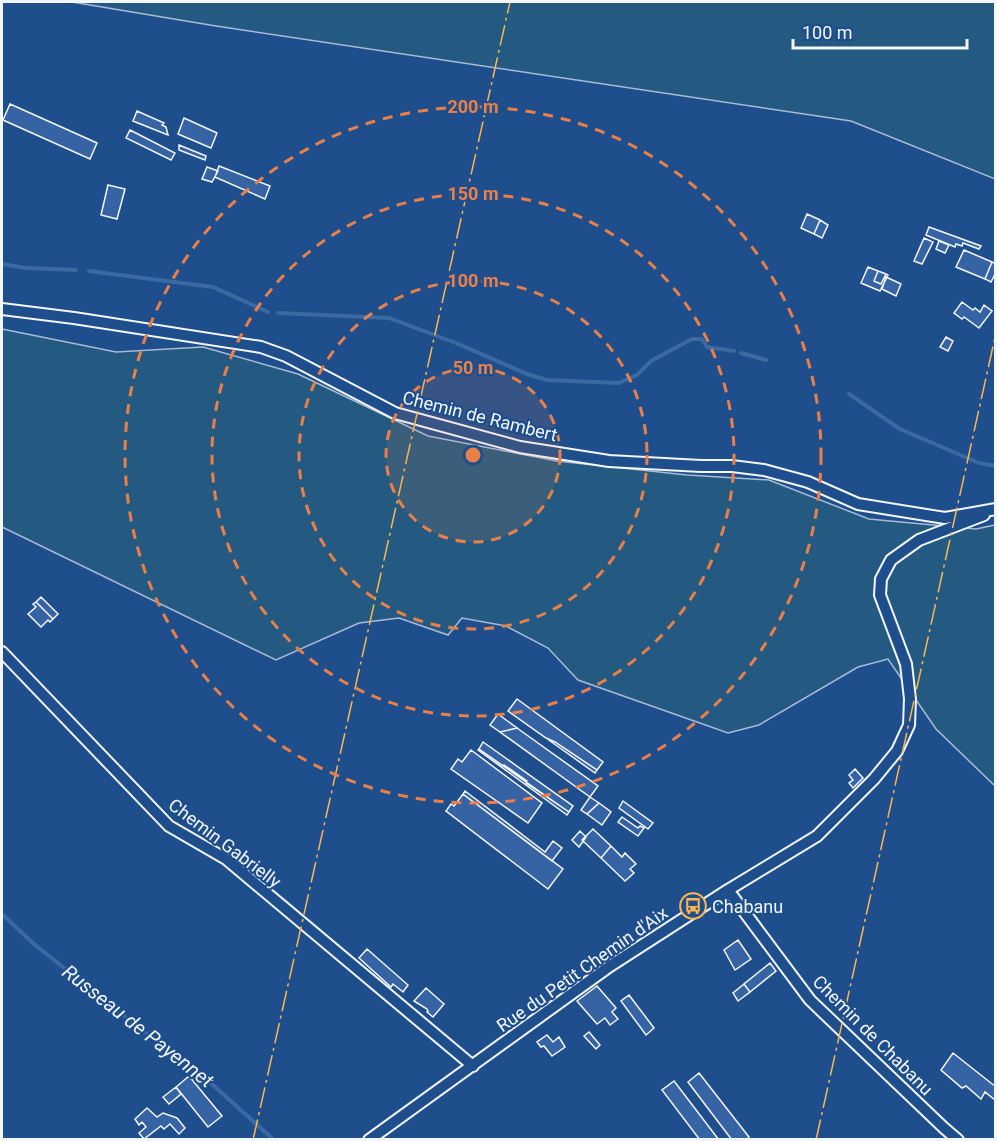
<svg xmlns="http://www.w3.org/2000/svg" width="997" height="1141" viewBox="0 0 997 1141" font-family="Roboto,sans-serif">
<rect width="100%" height="100%" fill="#1f4e8c"/>
<!-- green -->
<path fill="#245a82" stroke="#a8bbd7" stroke-width="1.5" d="M72,2h923v177l-144,-58 -635,-95z
M2,329l114,23 87,-5 95,27 130,62 129,25 130,14 82,5 100,39 107,10 19,-4v261l-59,-57 -48,-70 -30,8 -99,58 -31,8 -150,-53 -30,-32 -42,-22 -44,-8 -14,17 -49,-17 -40,5 -83,37 -274,-133z"/>
<g fill="none" stroke-linecap="round" stroke-linejoin="round">
<!-- stream -->
<path stroke="#3b69a3" stroke-width="4" d="M2,264l24,4 50,2
M89,271l124,16 55,25
M278,313l111,5 67,25 71,31 20,6 72,3 18,-8 14,-14 41,-22h10l5,8 27,4
M741,353l25,7
M849,394l51,35 79,34 17,3
M2,914l32,30 109,87 41,28 90,81"/>
</g>
<!-- building -->
<path fill="#3563a3" stroke="#f2f6ff" stroke-width="1.5" d="M10,104l87,39 -7,16 -87,-39z
M137,111l27,12 -2,2 4,2 2,8 -35,-14z
M184,118l33,15 -6,15 -33,-14z
M130,130l45,23 -4,7 -45,-22z
M179,145l27,11 -1,4 -26,-10z
M219,166l51,20 -5,13 -50,-22z
M207,167l11,4 -6,11 -10,-3z
M108,185l17,4 -8,30 -16,-4z
M807,214l13,6 -6,14 -13,-6z
M820,220l8,5 -6,13 -8,-4z
M929,227l52,19 -2,3 -16,-6 -1,3 -6,-2 -1,3 -29,-12z
M924,238l9,4 -11,22 -8,-3z
M939,241l10,4 -4,8 -9,-4z
M964,250l28,12 -7,17 -29,-12z
M992,262l4,2v8l-5,10 -6,-3z
M868,267l10,4 -4,10 7,3 5,-10 2,1 -8,16 -19,-8z
M878,271l8,3 -5,10 -7,-3z
M886,277l15,7 -5,12 -14,-7z
M962,302l11,8 2,-2 5,4 4,-7 8,6 -13,17 -15,-11 -2,2 -8,-6z
M946,337l7,4 -5,10 -8,-4z
M41,597l17,17 -5,5 -17,-17z
M36,602l17,17 -3,3 -2,-2 -7,7 -13,-13 8,-7 -3,-3z
M517,699l86,63 -6,8 -42,-28 -9,-4 -38,-27z
M498,714l19,14 -17,4 -10,-7z
M517,728l81,58 -8,11 -90,-65z
M546,738l9,4 42,28 -2,3z
M483,742l90,64 -4,6 -90,-63z
M479,749l24,17 1,-1 23,16 -1,2 43,29 -2,3 -89,-65z
M471,750l71,53 -14,20 -77,-54 7,-10 4,3z
M855,769l8,9 -10,10 -4,-5 4,-3 -4,-5z
M465,791l80,61 8,-11 9,7 -10,13 -89,-67z
M463,794l100,75 -15,20 -102,-78 5,-7 3,2z
M590,797l9,6 -12,11 -6,-4z
M623,801l30,22 -5,6 -29,-21z
M599,803l12,9 -9,13 -15,-11z
M622,817l16,11 2,-2 4,2 -6,8 -20,-14z
M593,829l18,17 -10,12 -19,-18z
M580,831l6,6 -7,10 -7,-7z
M611,846l11,11 3,-4 11,11 -6,5 4,4 -9,8 -24,-23z
M738,940l13,19 -16,11 -11,-20z
M367,949l41,36 -5,7 -10,-8 -2,3 -32,-29z
M770,963l6,8 -26,21 -6,-8z
M744,984l6,8 -12,9 -5,-8z
M597,986l19,22 -4,4 6,7 -8,6 -5,-7 -8,6 -20,-23z
M426,988l18,16 -11,13 -6,-5 1,-1 -1,-2 -13,-8z
M629,995l25,33 -8,7 -25,-34z
M589,1032l11,13 -4,4 -12,-13z
M547,1035l6,7 6,-5 6,10 -13,9 -8,-10 -3,1 -4,-5z
M953,1053l43,34 -1,13 -10,-8 -4,7 -15,-13 -4,2 -21,-18z
M699,1073l50,64 -3,3h-14l-44,-58z
M189,1076l33,40 -14,11 -32,-40z
M674,1081l45,59h-19l-38,-50z
M176,1087l5,7 -12,10 -6,-7z
M147,1108l10,9 6,-4 14,5 8,10 -6,6 -9,-10 -6,5 -3,-3 -17,13 -5,-6 7,-6 -4,-5 -3,3 -4,-6z"/>
<g fill="none" stroke-linecap="round" stroke-linejoin="round">
<!-- street casing -->
<g stroke="#f2f6ff" stroke-width="14">
<path id="street" d="M2,309l72,9 187,29 25,9 109,57 125,34 89,14 92,5h31l32,4 44,12 50,22 87,14 51,-9
M2,652l167,174 57,33 247,207
M728,890l82,110 134,128 14,12
M369,1140l241,-174 118,-76 89,-54 57,-57 23,-28 12,-26 1,-26 -4,-35 -26,-69 1,-16 10,-19 28,-20 65,-25"/>
</g>
<!-- street -->
<use href="#street" stroke="#1f4e8c" stroke-width="10"/>
<!-- power -->
<path stroke="#ffb74d" stroke-width="1.5" stroke-dasharray="21 4.5 3 4.5" stroke-linecap="butt" d="M253,1140l257,-1138
M816,1140l180,-807"/>
</g>
<!-- distance rings -->
<circle cx="473" cy="455" r="87" fill="#ea8049" fill-opacity=".12"/>
<g fill="none" stroke="#ea8049" stroke-width="3" stroke-dasharray="10 8">
<circle cx="473" cy="455" r="87"/>
<circle cx="473" cy="455" r="174"/>
<circle cx="473" cy="455" r="261"/>
<circle cx="473" cy="455" r="348"/>
</g>
<!-- icons -->
<defs>
<g id="bus-ring" transform="scale(1.35)"><circle r="9.5" fill="#1f4e8c" stroke="#ffb74d" stroke-width="1.5"/><path d="M-5-6H5V4H4V6H2V4H-2V6H-4V4H-5ZM-3.5-4V0h7V-4ZM-3.5 1.2v1.5H-2V1.2ZM2 1.2v1.5H3.5V1.2Z" fill="#ffb74d"/></g>
</defs>
<g fill-rule="evenodd">
<use href="#bus-ring" x="693" y="906"/>
</g>
<g text-anchor="middle" dominant-baseline="central" stroke-width="4.5" stroke-linejoin="round" paint-order="stroke">
<!-- street labels -->
<g font-size="18" fill="#f2f6ff" stroke="#1f4e8c">
<text transform="translate(480 416) rotate(14)">Chemin de Rambert</text>
<text transform="translate(225 843) rotate(37)">Chemin Gabrielly</text>
<text transform="translate(582 969) rotate(-35)">Rue du Petit Chemin d'Aix</text>
<text transform="translate(873 1035) rotate(45)">Chemin de Chabanu</text>
</g>
<!-- poi labels -->
<g font-size="18" fill="#f2f6ff" stroke="#1f4e8c" text-anchor="start">
<text x="712" y="906">Chabanu</text>
</g>
<!-- water labels -->
<g font-size="20" font-style="italic" fill="#f2f6ff" stroke="#1f4e8c">
<text transform="translate(138 1026) rotate(38)">Russeau de Payennet</text>
</g>
</g>
<circle cx="473" cy="455" r="9" fill="#ea8049" stroke="#1f4e8c" stroke-width="3"/>
<g font-size="18" text-anchor="middle" font-weight="bold" fill="#ea8049" stroke="#1f4e8c" stroke-width="4.5" stroke-linejoin="round" paint-order="stroke">
<text x="473" y="113">200 m</text>
<text x="473" y="200">150 m</text>
<text x="473" y="287">100 m</text>
<text x="473" y="374">50 m</text>
</g>
<!-- border -->
<rect width="997" height="1141" fill="none" stroke="#f2f6ff" stroke-width="6"/>
<!-- scale -->
<path d="M793 39v9h174v-9" fill="none" stroke="#f2f6ff" stroke-width="3"/>
<text x="802" y="39" font-size="18" fill="#f2f6ff" stroke="#1f4e8c" stroke-width="4.5" paint-order="stroke">100 m</text>
</svg>
